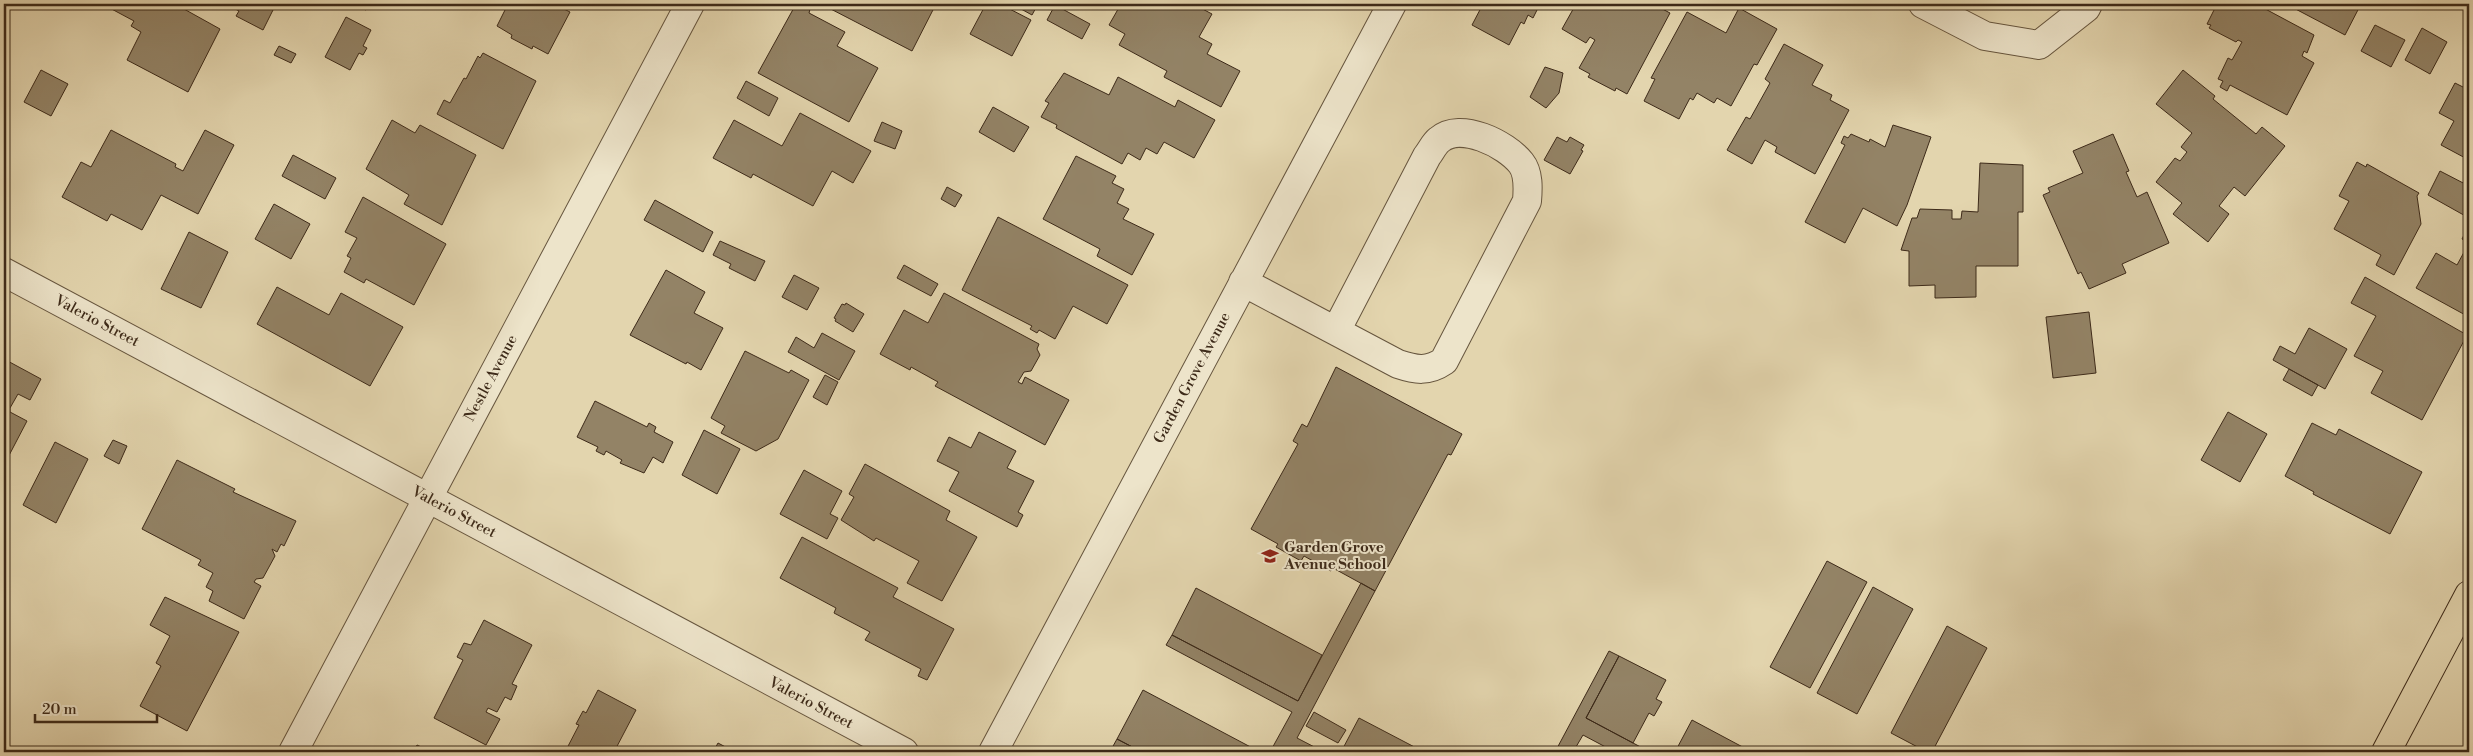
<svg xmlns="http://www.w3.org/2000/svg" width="2473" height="756" viewBox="0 0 2473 756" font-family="'Libre Bodoni',serif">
<rect width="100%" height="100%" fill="#e3d5ae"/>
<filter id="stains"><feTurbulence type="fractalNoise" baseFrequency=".004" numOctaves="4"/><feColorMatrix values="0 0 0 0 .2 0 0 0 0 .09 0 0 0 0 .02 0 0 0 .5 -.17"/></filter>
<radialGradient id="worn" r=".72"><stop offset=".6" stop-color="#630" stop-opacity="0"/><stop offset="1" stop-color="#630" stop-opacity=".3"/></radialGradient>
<!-- building -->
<path fill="#938366" stroke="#3d2a19" d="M107,4h68l45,25 -32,63 -61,-32 14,-28 -10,-6 3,-5 -28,-15z
M226,4h50l-13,26 -27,-14 3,-5z
M353,4h16l-3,6z
M498,4h69l-3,5 6,3 -22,42 -15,-8 -1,3 -21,-11 1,-3 -15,-9 9,-18z
M796,4l14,5 -1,4 36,19 -8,14 41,22 -29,54 -91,-49z
M826,4h110l-24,47 -87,-45z
M986,4h14l31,16 -19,36 -42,-22z
M1012,4h26l-6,11z
M1121,4h72l19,10 -13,23 13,7 -5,10 33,17 -19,36 -57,-30 3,-6 -48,-26 6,-11 -16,-9z
M1483,4h57l-7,14 -5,-3 -4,9 -3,-2 -12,23 -37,-20z
M1576,4h77l17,9 -43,81 -11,-6 -1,3 -27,-14 2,-3 -11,-6 16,-28 -5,-3 -4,6 -24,-14z
M2217,4h39l58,31 -7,18 -3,-2 -2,5 12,7 -27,52 -57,-30 -3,6 -7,-4 3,-6 -5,-2 10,-21 4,2 10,-18 -4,-2 -2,2 -27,-14 2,-3 -4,-1z
M2286,4h75l-16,31z
M1055,5l35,19 -8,15 -35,-19z
M1739,8l38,21 -20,36 -3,-1 -23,42 -14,-8 -3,5 -17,-10 -4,7 -3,-2 -11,21 -35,-18 11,-22 -4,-1 36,-66 39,21z
M346,17l25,13 -8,16 4,2 -4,7 -4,-2 -9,17 -25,-13z
M2375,25l30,15 -14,27 -30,-16z
M2422,28l25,14 -17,32 -25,-14z
M1784,44l39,21 -11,20 20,10 -2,5 19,10 -34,64 -40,-22 2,-5 -12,-7 -13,24 -25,-14 19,-33 4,2 20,-36 -5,-4z
M279,46l17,8 -5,9 -17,-8z
M483,53l53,28 -33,68 -66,-35 7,-14 6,3 14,-25 2,1 12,-23 2,2z
M1545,67l18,6 -4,20 -13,15 -16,-11z
M41,70l27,14 -17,32 -27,-14z
M2183,70l32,26 -2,3 43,35 6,-7 23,19 -40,50 -11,-9 -15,19 10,8 -21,28 -35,-28 9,-11 -26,-21 19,-24 5,3 7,-9 -6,-5 11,-14 -36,-29z
M1064,73l45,22 9,-18 57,30 3,-7 37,20 -21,38 -30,-16 -7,12 -11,-6 -6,12 -12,-7 -6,11 -66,-36 1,-3 -16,-8 8,-14 -4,-2z
M746,81l32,17 -9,18 -32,-18z
M2455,83l14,7v70l-28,-15 13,-24 -15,-8z
M993,107l36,20 -15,25 -35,-20z
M800,113l71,38 -18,32 -21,-12 -19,35 -60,-32 -2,4 -38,-20 21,-38 48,26z
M392,120l23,13 5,-8 56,30 -34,70 -38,-21 5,-9 -43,-26z
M882,122l20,9 -7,18 -21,-8z
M1893,125l38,12 -24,68 -10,21 -34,-18 -18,35 -40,-21 40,-77 -4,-2 3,-7 4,2 3,-4 18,8 1,-3 15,8z
M111,130l65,34 -1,3 8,4 22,-41 29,15 -36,69 -37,-19 -19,35 -31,-16 -4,7 -45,-24 19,-35 10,5z
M2113,134l16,37 -3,1 11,25 10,-5 22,51 -47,21 4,9 -37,16 -8,-17 -3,2 -35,-79 7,-3 -2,-4 35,-15 -10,-22z
M1557,137l10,5 3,-5 14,8 -3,5 2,1 -13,23 -26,-14z
M293,155l43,23 -11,21 -43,-23z
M1076,156l40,20 -4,7 12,6 -7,14 12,6 -6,10 31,15 -22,41 -35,-19 3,-7 -57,-30z
M2357,162l9,5 1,-3 52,29 -2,3 4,28 -27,51 -18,-10 5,-10 -47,-26 15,-28 -10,-5z
M1980,163l43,2v47h-5v54h-42v31l-41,1v-13l-26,1v-35l-8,-1 11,-32h5l3,-9 32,1v9h9l1,-8 16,1z
M2440,171l29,15v32l-41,-23z
M947,187l15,8 -7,12 -14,-8z
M363,197l83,47 -32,61 -48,-26 -2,4 -20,-11 7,-14 -4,-2 10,-18 -12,-6z
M655,200l58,32 -10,20 -59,-32z
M274,204l36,20 -19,35 -36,-20z
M998,217l130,68 -21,39 -34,-18 -18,33 -16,-9 -2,3 -7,-4 2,-3 -70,-36z
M2469,225v92l-53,-29 20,-35 21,12 12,-22 -7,-4z
M189,232l39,20 -27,56 -40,-19z
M720,241l45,20 -10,20 -26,-13 2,-4 -18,-9z
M904,265l34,19 -7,12 -34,-18z
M666,270l39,22 -11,21 29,15 -22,42 -14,-8 -1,2 -56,-29z
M794,275l25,13 -12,22 -25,-13z
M2365,277l102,58 -45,85 -51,-27 12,-22 -29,-15 22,-40 -25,-13z
M277,287l52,28 12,-22 62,34 -33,59 -113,-62z
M944,293l95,51 -2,5 3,6 -9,16 -7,1 -6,10 4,2 3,-7 44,23 -24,45 -110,-59 3,-4 -27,-15 -1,3 -30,-16 24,-44 24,13z
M846,303l18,11 -11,18 -18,-11 1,-2 -2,-1 8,-14 3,1z
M2089,312l7,61 -43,5 -7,-61z
M2309,328l38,21 -22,40 -52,-29 7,-14 15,8z
M822,333l33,18 -16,29 -51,-28 8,-15 18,11z
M745,351l44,22 2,-3 18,10 -31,59 -22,12 -35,-18 4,-7 -14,-8z
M4,359l37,20 -11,21 -12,-6 -8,14v4l17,9 -23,44z
M1336,367l126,67 -11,21 -3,-1 -73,137 -42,-23 -2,3 -27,-15 -3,5 -25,-14 2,-3 -27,-15 47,-85 -5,-3 9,-17 5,3z
M2289,369l29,16 -6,11 -29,-16z
M825,375l13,7 -11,23 -14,-8z
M595,401l52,26 2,-4 7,4 -2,5 19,10 -10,21 -10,-6 -9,16 -24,-10 2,-3 -16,-9 -2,4 -8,-4 2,-4 -21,-10z
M2228,412l39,22 -27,48 -39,-22z
M2312,423l24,12 3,-6 83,43 -32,62 -77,-40 1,-2 -29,-16z
M704,430l36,19 -23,45 -35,-19z
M979,432l37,19 -9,17 27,13 -16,31 5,3 -6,12 -68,-36 10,-19 -22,-11 12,-24 22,11z
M113,440l14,6 -8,18 -15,-8z
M55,442l33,17 -32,64 -33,-18z
M177,460l58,29 -2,3 63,29 -12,25 -3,-2 -4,8 -5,-3 3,7 -12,22 -7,1 -2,3 7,4 -17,33 -35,-18 4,-10 -7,-4 7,-14 -15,-8 3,-5 -59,-31z
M865,464l85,47 -4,9 31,17 -35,64 -35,-18 12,-22 -43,-23 -2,3 -33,-21 13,-23 -5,-3z
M804,470l38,21 -12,23 8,4 -11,21 -47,-25z
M802,537l96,51 -5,9 61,32 -27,51 -9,-4 3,-7 -56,-29 5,-8 -36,-19 2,-5 -56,-30z
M1827,561l40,21 -57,106 -40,-21z
M1361,583l14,8 -78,147 27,14h-54l22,-40 -126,-67 6,-10 126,66z
M1873,587l40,22 -56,105 -40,-21z
M1196,588l126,67 -24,46 -126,-66z
M165,597l74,35 -52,99 -47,-25 21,-40 -5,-3 14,-27 -20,-11z
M484,620l48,25 -20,39 5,2 -6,14 -6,-3 -8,15 -9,-4 -2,4 14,7 -14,26 -52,-27 29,-58 -6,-3 7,-14 7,2z
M1947,626l40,22 -55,104h-5l-36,-19z
M1609,651l10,5 -33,62 64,34h-35l-32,-17 -10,17h-18z
M1619,656l47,24 -10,19 6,3 -8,14 -5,-3 -16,30 -47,-25z
M598,690l38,20 -22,42h-49l14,-27 -3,-1 7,-13 3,2z
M1143,690l117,62h-118l-25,-13z
M1314,712l32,18 -8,13 -32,-17z
M1359,718l65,34h-83z
M1692,720l60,32h-77z
M1117,739l25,13h-23l-7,-4z
M718,743l17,9h-22z
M417,745l15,7h-19z"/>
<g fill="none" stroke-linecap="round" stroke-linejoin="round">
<!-- minor casing -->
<g stroke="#66553e" stroke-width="30">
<path id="minor" d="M1923,4l62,32 54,9 47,-37 2,-4
M4,272l900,480
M1243,282l155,82c18,6 30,8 46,-3l83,-160c1,-12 2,-28 -6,-38 -15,-19 -61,-42 -82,-23 -5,4 -8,11 -12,16l-91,175
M293,752l397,-748
M993,752l399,-748"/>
</g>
<!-- major casing -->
<g stroke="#3d2a19" stroke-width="30">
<path id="major" d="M2386,752l83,-157"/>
</g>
<!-- minor -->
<use href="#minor" stroke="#ede4ca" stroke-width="28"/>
<!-- major -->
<use href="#major" stroke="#e3d5ae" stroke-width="28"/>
</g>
<!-- icons -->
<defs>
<g id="school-bare" transform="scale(1.35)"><path d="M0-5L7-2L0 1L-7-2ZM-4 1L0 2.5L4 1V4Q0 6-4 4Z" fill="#8f2418" stroke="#ede4ca" stroke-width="2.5" paint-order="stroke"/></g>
</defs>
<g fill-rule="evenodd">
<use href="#school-bare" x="1270" y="556"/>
</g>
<g text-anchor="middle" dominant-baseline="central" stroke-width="4" stroke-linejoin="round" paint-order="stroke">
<!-- street labels -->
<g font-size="15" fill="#3d2a19" stroke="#ede4ca">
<text transform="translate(97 321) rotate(28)">Valerio Street</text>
<text transform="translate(491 378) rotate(-62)">Nestle Avenue</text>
<text transform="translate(1192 378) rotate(-62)">Garden Grove Avenue</text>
<text transform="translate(454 512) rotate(28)">Valerio Street</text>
<text transform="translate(811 703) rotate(28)">Valerio Street</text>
</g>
<!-- poi labels -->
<g font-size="15" font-weight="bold" fill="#3d2a19" stroke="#ede4ca" text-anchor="start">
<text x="1284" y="547">Garden Grove<tspan x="1284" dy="17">Avenue School</tspan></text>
</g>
</g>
<!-- margin -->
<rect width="2473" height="756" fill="none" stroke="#e3d5ae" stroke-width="20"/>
<rect x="5" y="5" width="2463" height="746" fill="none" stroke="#3d2a19" stroke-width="2.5"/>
<rect x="10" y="10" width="2453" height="736" fill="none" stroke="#3d2a19"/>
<!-- scale -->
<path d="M35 714v8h122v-8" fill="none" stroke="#3d2a19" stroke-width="2.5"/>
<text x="42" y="714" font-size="15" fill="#3d2a19" stroke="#ede4ca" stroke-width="4" paint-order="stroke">20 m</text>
<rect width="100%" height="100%" filter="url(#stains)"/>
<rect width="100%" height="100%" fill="url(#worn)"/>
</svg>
